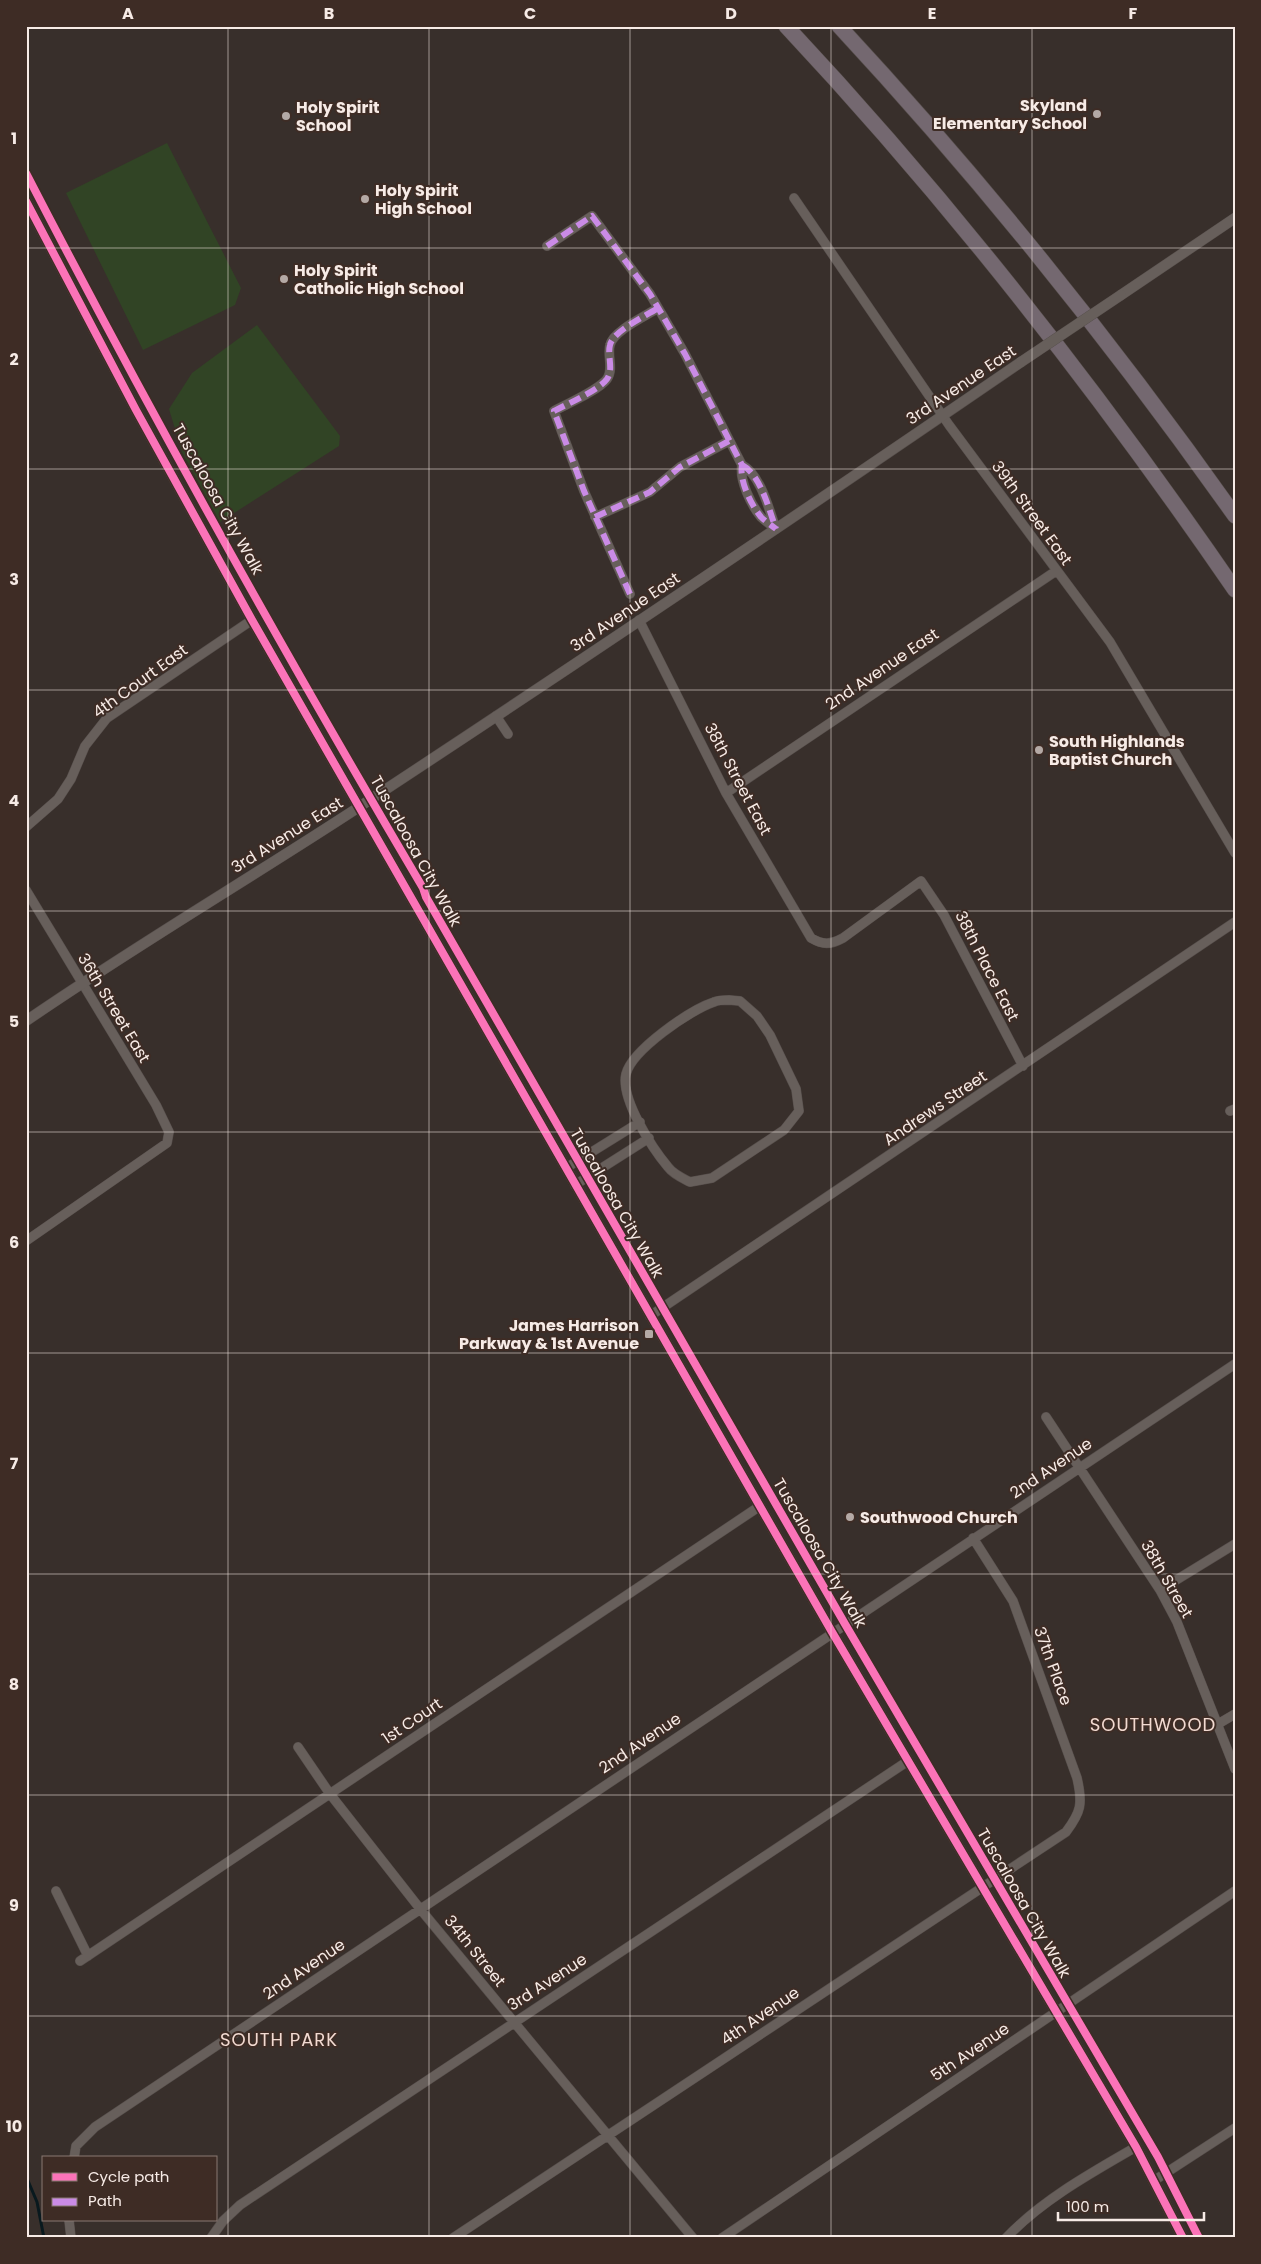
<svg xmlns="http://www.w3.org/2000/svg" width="1261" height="2264" viewBox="0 0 1261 2264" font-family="Poppins,sans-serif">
<rect width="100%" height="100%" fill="#382f2b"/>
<!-- green -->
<path fill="#314425" d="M167,143l74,145 -6,17 -92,45 -77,-157z
M257,325l83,111 -1,10 -119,76 -38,-70 -13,-43 23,-36z"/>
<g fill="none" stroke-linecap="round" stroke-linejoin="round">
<!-- stream -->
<path stroke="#09191e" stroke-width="3" d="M26,2176l11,26 7,36"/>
<!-- minor casing -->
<g stroke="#564e4b" stroke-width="10">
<path id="minor" d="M794,198l155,227 161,217 125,211
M547,246l45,-30 58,78 35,60 57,111c-3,15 9,40 19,52 4,4 10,8 15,12
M742,465c19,10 27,45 34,64
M595,517l55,-25 30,-25 49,-26
M630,594l-46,-103 -30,-80c13,-7 45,-21 53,-32 7,-10 0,-23 3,-34 3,-14 36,-29 48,-37
M639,620l87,173 85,145c12,7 19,7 32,0l78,-57 23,34 79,151
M496,716l12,18
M726,793l330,-222
M26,827l32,-28 13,-20 14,-33 22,-28 145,-98
M26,890l130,215 13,27 -2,11 -141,98
M729,1000l11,1 17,15 13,19 26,54 3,22 -15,19 -72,48 -22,4c-8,-4 -17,-8 -22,-15 -16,-19 -48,-69 -42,-93 6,-24 64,-64 88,-72 4,-2 10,-2 15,-2z
M1230,1111l5,-2
M566,1168l74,-46
M575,1185l74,-47
M650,1316l585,-394
M1046,1417l114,173 17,32 58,147
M1160,1590l75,-46
M1218,1724l17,-10
M298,1747l32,47 91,116 272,328
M56,1891l32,65
M80,1961l680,-455
M74,2158l2,-12 19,-19 1140,-763
M1155,2180l80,-52
M69,2220l2,18
M211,2238l12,-17 17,-16 668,-444
M453,2238l613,-406c15,-20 17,-28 11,-54l-64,-177 -40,-63
M722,2238l513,-347
M1006,2238c36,-38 85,-65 130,-91"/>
</g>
<!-- tertiary casing -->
<g stroke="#564e4b" stroke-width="11">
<path id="tertiary" d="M26,201l110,209 116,210 580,1012 304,515 47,91
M1121,295l114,-77
M26,1021c109,-75 223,-142 333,-214 222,-146 443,-295 662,-445"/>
</g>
<!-- motorway casing -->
<g stroke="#564e4b" stroke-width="16">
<path id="motorway" d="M786,26c164,175 313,366 449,564
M839,26c142,153 275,319 396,490"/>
</g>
<!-- minor -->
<use href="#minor" stroke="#675f5b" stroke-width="9"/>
<!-- tertiary -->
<use href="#tertiary" stroke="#675f5b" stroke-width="10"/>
<!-- motorway -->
<use href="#motorway" stroke="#746870" stroke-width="15"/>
<!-- tertiary-bridge casing -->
<g stroke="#564e4b" stroke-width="11" stroke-linecap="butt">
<path id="tertiary-bridge" d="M1021,362l100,-67"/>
</g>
<!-- tertiary-bridge -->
<use href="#tertiary-bridge" stroke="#675f5b" stroke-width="10"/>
<!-- quiet -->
<path stroke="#ca8be6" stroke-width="6" stroke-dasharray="12 6" stroke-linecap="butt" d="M547,246l45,-30 58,78 35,60 57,111c-3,15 9,40 19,52 4,4 10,8 15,12
M742,465c19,10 27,45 34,64
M595,517l55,-25 30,-25 49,-26
M630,594l-46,-103 -30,-80c13,-7 45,-21 53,-32 7,-10 0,-23 3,-34 3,-14 36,-29 48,-37"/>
<!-- cycleway casing -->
<g stroke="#3e2c25" stroke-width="11">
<path id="cycleway" d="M26,173c125,242 259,481 397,715l3,9 419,727 313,533 41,81
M26,201l110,209 116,210 580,1012 304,515 47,91"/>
</g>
<!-- cycleway -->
<use href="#cycleway" stroke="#fb73b8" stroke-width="8"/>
</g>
<!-- grid -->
<path fill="none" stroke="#f7ebe6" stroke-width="1" stroke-opacity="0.55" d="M228,26v2212M429,26v2212M630,26v2212M831,26v2212M1032,26v2212M26,248h1209M26,469h1209M26,690h1209M26,911h1209M26,1132h1209M26,1353h1209M26,1574h1209M26,1795h1209M26,2016h1209"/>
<!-- markers -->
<g fill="#b4a9a5" stroke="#3e2c25" stroke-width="2">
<circle cx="1097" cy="114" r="5"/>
<circle cx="286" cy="116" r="5"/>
<circle cx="365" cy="199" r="5"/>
<circle cx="284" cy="279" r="5"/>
<circle cx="1039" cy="750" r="5"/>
<rect x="644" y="1329" width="10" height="10" rx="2.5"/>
<circle cx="850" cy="1517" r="5"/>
</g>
<g text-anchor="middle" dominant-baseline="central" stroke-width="4" stroke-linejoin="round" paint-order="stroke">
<!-- poi labels -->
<g font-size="16" font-weight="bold" fill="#f7ebe6" stroke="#3e2c25" text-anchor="start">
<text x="1087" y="105" text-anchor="end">Skyland<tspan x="1087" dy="18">Elementary School</tspan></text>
<text x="296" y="107">Holy Spirit<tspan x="296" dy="18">School</tspan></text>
<text x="375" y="190">Holy Spirit<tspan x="375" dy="18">High School</tspan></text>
<text x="294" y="270">Holy Spirit<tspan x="294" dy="18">Catholic High School</tspan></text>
<text x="1049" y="741">South Highlands<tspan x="1049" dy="18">Baptist Church</tspan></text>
<text x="639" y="1325" text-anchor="end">James Harrison<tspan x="639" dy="18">Parkway &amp; 1st Avenue</tspan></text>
<text x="860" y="1517">Southwood Church</text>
</g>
<!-- street labels -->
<g font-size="16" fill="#f7ebe6" stroke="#3e2c25">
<text transform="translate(961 385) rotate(-34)">3rd Avenue East</text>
<text transform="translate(218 499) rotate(61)">Tuscaloosa City Walk</text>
<text transform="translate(1032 513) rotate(54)">39th Street East</text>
<text transform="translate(625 612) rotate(-34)">3rd Avenue East</text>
<text transform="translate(882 669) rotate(-34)">2nd Avenue East</text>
<text transform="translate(140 681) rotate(-36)">4th Court East</text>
<text transform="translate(738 779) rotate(62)">38th Street East</text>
<text transform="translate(287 835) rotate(-32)">3rd Avenue East</text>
<text transform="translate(416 851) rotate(61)">Tuscaloosa City Walk</text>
<text transform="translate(987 966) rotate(63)">38th Place East</text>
<text transform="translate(114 1008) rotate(59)">36th Street East</text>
<text transform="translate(935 1108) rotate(-34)">Andrews Street</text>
<text transform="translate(617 1203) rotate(60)">Tuscaloosa City Walk</text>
<text transform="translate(1051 1468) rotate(-34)">2nd Avenue</text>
<text transform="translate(820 1553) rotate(60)">Tuscaloosa City Walk</text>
<text transform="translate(1167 1579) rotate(60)">38th Street</text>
<text transform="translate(1053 1666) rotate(70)">37th Place</text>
<text transform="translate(412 1721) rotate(-34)">1st Court</text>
<text transform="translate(640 1743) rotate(-34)">2nd Avenue</text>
<text transform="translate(1024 1903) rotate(60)">Tuscaloosa City Walk</text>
<text transform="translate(475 1951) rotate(51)">34th Street</text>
<text transform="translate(304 1969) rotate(-34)">2nd Avenue</text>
<text transform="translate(547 1982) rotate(-33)">3rd Avenue</text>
<text transform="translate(760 2016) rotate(-34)">4th Avenue</text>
<text transform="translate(970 2052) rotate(-34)">5th Avenue</text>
</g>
<!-- neighbourhood labels -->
<g font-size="18" letter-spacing="1" fill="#f2dad1" stroke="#3e2c25">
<text x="1153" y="1724">SOUTHWOOD</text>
<text x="279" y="2039">SOUTH PARK</text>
</g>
</g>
<!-- border -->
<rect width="1261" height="2264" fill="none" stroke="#3e2c25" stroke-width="55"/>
<!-- legend -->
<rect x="42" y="2156" width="175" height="65" fill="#3e2c25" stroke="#887872"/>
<rect x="52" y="2173" width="25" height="8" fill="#fb73b8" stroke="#887872"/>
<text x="88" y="2182" font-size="15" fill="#f7ebe6">Cycle path</text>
<rect x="52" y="2198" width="25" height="8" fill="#ca8be6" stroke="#887872"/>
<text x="88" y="2206" font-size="15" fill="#f7ebe6">Path</text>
<!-- scale -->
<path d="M1058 2212v8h146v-8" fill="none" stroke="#f7ebe6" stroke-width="2.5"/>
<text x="1066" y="2212" font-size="15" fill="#f7ebe6" stroke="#3e2c25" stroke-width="4" paint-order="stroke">100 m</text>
<rect x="28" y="28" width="1206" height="2208" fill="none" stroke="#f7ebe6" stroke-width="2"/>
<g font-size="16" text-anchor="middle" font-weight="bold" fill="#f7ebe6">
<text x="128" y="19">A</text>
<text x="329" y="19">B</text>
<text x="530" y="19">C</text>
<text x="731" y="19">D</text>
<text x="932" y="19">E</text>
<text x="1133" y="19">F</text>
<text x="14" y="144">1</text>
<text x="14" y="365">2</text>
<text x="14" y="585">3</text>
<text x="14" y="806">4</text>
<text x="14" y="1027">5</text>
<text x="14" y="1248">6</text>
<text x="14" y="1469">7</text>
<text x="14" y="1690">8</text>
<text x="14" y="1911">9</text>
<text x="14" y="2132">10</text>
</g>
</svg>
